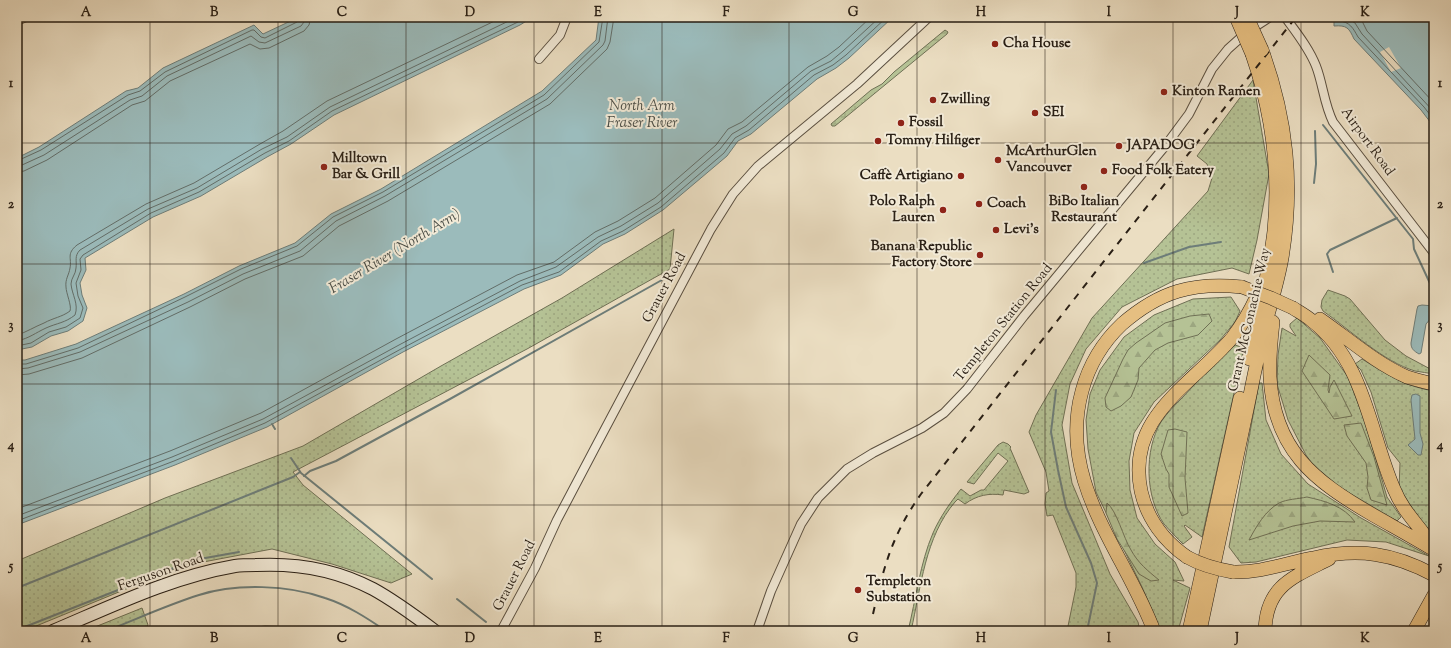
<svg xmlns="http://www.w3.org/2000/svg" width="1451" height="648" viewBox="0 0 1451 648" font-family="'Sorts Mill Goudy',serif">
<defs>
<pattern id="grass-dots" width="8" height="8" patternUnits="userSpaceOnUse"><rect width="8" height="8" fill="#b5c295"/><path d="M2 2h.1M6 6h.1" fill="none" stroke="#9ca680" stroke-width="1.8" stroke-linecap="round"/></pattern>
<pattern id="forest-firs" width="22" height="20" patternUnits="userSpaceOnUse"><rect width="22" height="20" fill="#b5c295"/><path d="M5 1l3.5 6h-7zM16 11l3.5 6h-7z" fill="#9ca680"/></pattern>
<pattern id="wetland-marsh" width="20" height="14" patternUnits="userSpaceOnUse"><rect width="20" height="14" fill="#b5c295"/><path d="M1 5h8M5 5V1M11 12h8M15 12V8" fill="none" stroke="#9ca680"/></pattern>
</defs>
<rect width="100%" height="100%" fill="#ebdec2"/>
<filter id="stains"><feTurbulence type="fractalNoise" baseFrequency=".005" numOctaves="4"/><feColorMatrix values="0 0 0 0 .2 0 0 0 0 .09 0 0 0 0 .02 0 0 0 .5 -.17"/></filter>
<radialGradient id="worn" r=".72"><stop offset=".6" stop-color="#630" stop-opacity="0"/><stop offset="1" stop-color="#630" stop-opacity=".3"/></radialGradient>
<!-- grass -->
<path fill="url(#grass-dots)" stroke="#6f7055" d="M1253,80l16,94 -12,66 -8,34 -17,-6 -55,11 -55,28 -36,42 -16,35 -8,41 10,58 38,91 28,48 2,9h-73l9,-44v-14l-23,-58 -6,1 -2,-12 1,-11 3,-2 -3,-19 -17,-40 7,-17 56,-97 116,-127 4,-13 -5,-14 -10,-8z
M674,229l-4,40 -143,80 -234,123 10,13 109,89 -21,9 -59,-19 -60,-15 -90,17 -158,65h-7v-70l148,-63 138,-52 138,-80 121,-68z
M1328,290l17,6 5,3 35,41 21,16 28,15v3c-6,-1 -13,-2 -19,-3 -31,-9 -65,-41 -92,-60l-2,-4 1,-7z
M1231,297l9,14 -5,11 -15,18 -66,62 -20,31 -5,28 1,29 7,28 18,26 20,18 9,19 -11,-1 17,8 -12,43h-18l-4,-12 -14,-32 -46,-95 -8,-43 -2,-29 4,-26 10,-24 24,-33 30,-22 39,-16z
M1297,318l23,20 28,39 16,42 23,78 14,20 -4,4 -61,-36 -23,-20 -7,-10 -18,-35 -11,-36 1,-29 4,-27 14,8 -6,-9v-3z
M1235,345l9,3 -42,189 -17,-12 -1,1 8,11 -9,7c-6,-6 -13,-13 -19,-20 -19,-27 -20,-74 -3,-102 6,-9 14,-17 22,-25 16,-18 34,-35 52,-52z
M1362,359c24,15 44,28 72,32v109l-3,14 3,20 -18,-17 -17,-28 1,-26 -12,-15 -17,-56 -10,-22 -6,-6z
M1259,383h3l4,37 15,34 27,30 53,34 68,38 -43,-14 -39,-2 -91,22 -15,1 -12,-16z
M1003,442l5,2 3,3 -1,1 19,44 -5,2 -20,-4 -1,5c-14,-2 -26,0 -38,9l-7,-5 -3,3c-30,35 -34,85 -44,129h-3c8,-32 12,-68 25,-98 7,-16 17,-30 28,-44l9,7 11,-6h3l24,-29 -10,-8 -24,31 -7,-2 31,-37z
M142,608l6,17 -4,6h-59z
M265,626l29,1 22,4h-87z"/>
<!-- forest -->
<path fill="url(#forest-firs)" stroke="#6f7055" d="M1209,314l3,7 -14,14 -30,8 -13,7 -16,18 -1,12 -7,17 -10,9 -10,5 -5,-4 -1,-9 18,-39 5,-9 8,-7 29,-20 25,-7z
M1309,355l21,20 -2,15 1,3 1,-6 4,-7 18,36 -18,3 -32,-48z
M1361,423l13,34 13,48 -16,-5 -4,-12 1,-11 -2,-14 -19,-27 -3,-11z
M1175,429l12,3 -2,46 3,35 -6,3 -13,-29v-13l-3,-5 -5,-15 7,-24z
M1307,497c18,4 37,9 48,25l-35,-1 -27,5 -44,14c7,-13 16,-29 30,-37 8,-4 19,-4 28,-6z
M1107,503c10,8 16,34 24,47 7,13 17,21 28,30l-8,1 -12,-7 -22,-35 -11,-26z"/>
<!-- wetland -->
<path fill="url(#wetland-marsh)" stroke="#6f7055" d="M945,30l3,2 -1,2 -112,92h-3l-1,-2 40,-34 11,-6 12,-12z"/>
<!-- water -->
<path fill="#9bbbbb" stroke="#6d7d79" d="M299,17h234l-13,8 -186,90 -43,29 -24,13 -66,39 -48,21 -68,41 1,12 -6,13 2,12 5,13 -4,13 -15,10 -17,5 -19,11 -15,3v-192l22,-11 87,-56 12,-3 25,-20 91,-43 9,9z
M599,17h294l-44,41 -13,10 -19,11 -66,55 -13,7 -11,15 -64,54 -38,24 -22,10 -42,31 -37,14 -121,63 -136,75 -92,38 -158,60v-165h8l51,-16 108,-50 55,-28 56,-23 36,-29 50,-25 161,-98 54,-51z
M1334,17h100v110l-13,-17 -67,-71c-5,-11 -7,-14 -20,-13z
M1422,305l12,1v10l-2,1 -6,7 -5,29 -2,1c-5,-3 -8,-5 -8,-11l6,-34 1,-3z
M1416,394l4,2v37l3,11 -2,11h-3l-10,-10 7,-6 -4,-39 1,-5z"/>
<!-- pier -->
<path fill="#ebdec2" d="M1389,47l12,21 -10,4 -11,-20z"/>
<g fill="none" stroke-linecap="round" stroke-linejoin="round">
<!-- shore -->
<path stroke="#626d68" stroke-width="1" d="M1338,17l1,4c11,1 14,7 19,16l66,70 10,13
M1345,17l10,6 7,11 72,78
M1358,17l4,4 5,10 67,72
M17,161l24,-11 87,-55 12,-4 25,-19 87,-42h2l7,7 4,1 32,-16 3,-5
M17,166l5,-1 22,-10 86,-55 12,-4 25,-20 84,-40 8,6 6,1 36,-17 3,-4 1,-5
M17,172l7,-1 23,-11 85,-55 13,-4 25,-20 80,-37 10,5 9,-1 35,-17 5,-6 2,-8
M17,335c10,-3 17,-8 27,-12 9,-5 18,-6 26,-12 2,-5 -4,-18 -4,-24 -1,-8 3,-12 4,-19 2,-10 -4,-14 7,-23l69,-41 48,-21 66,-39 23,-13 44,-30 176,-84
M17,341c13,-3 18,-8 29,-13 11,-5 19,-5 29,-13 4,-11 -3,-20 -4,-31 0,-6 5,-10 5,-16 1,-7 -2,-12 4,-18l68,-41 49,-21 65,-39 25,-12 43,-30 187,-90
M17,346l14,-3 18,-11 17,-5 14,-9 3,-10 -5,-12 -2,-13 5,-13 -1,-11 3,-4 68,-42 48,-21 66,-39 24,-12 43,-30 186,-89 7,-5
M17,364h9l52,-16 107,-51 56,-28 56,-23 36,-29 50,-25 161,-97 55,-53 4,-25
M17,369l11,-1 52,-16 108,-50 55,-28 57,-23 36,-30 49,-25 162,-97 56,-54 2,-4 3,-24
M17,375l12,-1 53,-16 108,-51 55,-28 58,-23 36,-30 49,-25 162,-97 57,-55 3,-7 4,-25
M17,509l153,-58 91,-38 135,-74 121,-64 37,-13 41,-30 23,-11 37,-23 61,-53 12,-16 14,-7 66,-55 19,-11 12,-9 32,-30
M17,516l155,-59 91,-38 136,-74 121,-64 36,-14 42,-30 23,-11 37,-23 62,-54 12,-15 14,-8 65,-55 20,-10 12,-10 37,-34
M17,521l157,-60 91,-38 136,-74 121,-64 37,-13 42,-31 22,-10 38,-24 63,-54 11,-15 14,-8 65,-55 19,-10 13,-10 41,-38"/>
<!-- stream -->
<path stroke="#6d7d79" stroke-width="2" d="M1323,125l90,114 1,10 20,43
M1314,183l2,-19 -1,-33
M1144,263l45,-16 32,-5
M1333,272l-6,-18 3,-4 67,-32
M1056,390l-5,42 7,38 8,37 25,56 6,20 -10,48
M272,424l3,5
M291,458l10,15 131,106
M304,476l6,-5 26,-10 114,-62 219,-123
M17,588l276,-111 7,-5
M457,599l29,23
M17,630l177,-70 45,-8
M106,631c31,-12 61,-26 93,-36 37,-12 90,-10 126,3 22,7 42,20 61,33"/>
<!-- street casing -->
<g stroke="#5a4f40" stroke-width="10">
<path id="street" d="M1285,17c11,15 24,31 31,49 7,18 8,38 17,56l101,131
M17,21l9,-4
M539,59l21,-24 7,-18
M501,631l34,-63 22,-48 40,-76 114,-215 22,-35 25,-28 99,-82 72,-67
M757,631l14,-40 30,-67 17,-26 29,-29 26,-16 49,-25 22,-15 23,-24 57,-73 142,-171 23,-31 23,-45 16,-20 19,-17 23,-15"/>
</g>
<!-- secondary casing -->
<g stroke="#291f15" stroke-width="14">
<path id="secondary" d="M53,631c59,-25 118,-54 182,-65 7,-1 14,-1 21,-1 40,-2 81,5 117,24 22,12 42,27 62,42"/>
</g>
<!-- primary casing -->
<g stroke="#291f15" stroke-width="14">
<path id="primary" d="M1293,308c6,4 12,7 18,12 54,41 58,111 83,169 7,17 16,27 27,41 4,5 7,12 11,18
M1320,319c29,20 55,44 87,58 9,3 18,5 27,7
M1273,322c-2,18 -4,37 -3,55 4,73 44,104 103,138 21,12 41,23 61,35
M1249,359c9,-43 20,-85 25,-128 6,-61 -2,-119 -22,-177
M1187,557c-23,-16 -40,-39 -46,-66 -15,-75 50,-105 91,-153 10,-13 18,-27 25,-42
M1233,572c27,1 53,-9 80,-14 46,-10 80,-5 121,17
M1154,631c-30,-80 -97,-149 -72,-240 7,-26 21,-49 40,-67 38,-33 71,-42 120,-37
M1189,631l51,-233
M1200,631c16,-77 32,-154 49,-231 5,-25 10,-50 16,-74 6,-23 13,-45 17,-68 12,-73 5,-139 -20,-208
M1265,631c1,-46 29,-54 64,-72
M1414,631l20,-36"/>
</g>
<!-- street -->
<use href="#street" stroke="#f2ead7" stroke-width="8"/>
<!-- secondary -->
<use href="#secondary" stroke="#f2ead7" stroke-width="12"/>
<!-- primary -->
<use href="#primary" stroke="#e6bf81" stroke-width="13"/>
<!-- rail -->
<path stroke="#291f15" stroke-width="2" stroke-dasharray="7 7" stroke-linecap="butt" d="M873,614c11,-48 19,-79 48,-120l375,-477"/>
<!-- primary-bridge casing -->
<g stroke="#291f15" stroke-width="14" stroke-linecap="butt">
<path id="primary-bridge" d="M1236,17l16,37
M1247,17l15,33
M1242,287l29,11 22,10
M1187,557c14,8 29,12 46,15"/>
</g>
<!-- primary-bridge -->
<use href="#primary-bridge" stroke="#e6bf81" stroke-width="13"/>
</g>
<!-- grid -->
<path fill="none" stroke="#291f15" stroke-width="1" stroke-opacity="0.55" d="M150,17v614M278,17v614M406,17v614M534,17v614M662,17v614M789,17v614M917,17v614M1045,17v614M1173,17v614M1301,17v614M17,143h1417M17,264h1417M17,384h1417M17,505h1417"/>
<!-- markers -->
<g fill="#8f2418" stroke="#f2ead7" stroke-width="1.5">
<circle cx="995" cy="44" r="4"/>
<circle cx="1164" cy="92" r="4"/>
<circle cx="933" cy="100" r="4"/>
<circle cx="1035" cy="113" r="4"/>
<circle cx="901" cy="123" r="4"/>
<circle cx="878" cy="141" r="4"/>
<circle cx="1119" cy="146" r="4"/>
<circle cx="998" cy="160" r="4"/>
<circle cx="324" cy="167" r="4"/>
<circle cx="1104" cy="171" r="4"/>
<circle cx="961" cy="176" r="4"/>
<circle cx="1084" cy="187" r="4"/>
<circle cx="979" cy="204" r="4"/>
<circle cx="943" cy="210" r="4"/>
<circle cx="996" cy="230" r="4"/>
<circle cx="980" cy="255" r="4"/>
<circle cx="858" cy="590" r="4"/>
</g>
<g text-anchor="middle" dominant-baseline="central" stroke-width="4" stroke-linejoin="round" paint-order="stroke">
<!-- poi labels -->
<g font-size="14" font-weight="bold" fill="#291f15" stroke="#f2ead7" text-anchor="start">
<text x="1003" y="44">Cha House</text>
<text x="1172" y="92">Kinton Ramen</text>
<text x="941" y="100">Zwilling</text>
<text x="1043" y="113">SEI</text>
<text x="909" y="123">Fossil</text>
<text x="886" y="141">Tommy Hilfiger</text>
<text x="1127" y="146">JAPADOG</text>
<text x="1006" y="152">McArthurGlen<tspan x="1006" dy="16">Vancouver</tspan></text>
<text x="332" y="159">Milltown<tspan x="332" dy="16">Bar &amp; Grill</tspan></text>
<text x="1112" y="171">Food Folk Eatery</text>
<text x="953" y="176" text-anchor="end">Caffè Artigiano</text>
<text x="935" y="202" text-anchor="end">Polo Ralph<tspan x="935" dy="16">Lauren</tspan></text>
<text x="1084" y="202" text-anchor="middle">BiBo Italian<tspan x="1084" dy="16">Restaurant</tspan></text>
<text x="987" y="204">Coach</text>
<text x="1004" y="230">Levi's</text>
<text x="972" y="247" text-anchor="end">Banana Republic<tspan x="972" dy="16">Factory Store</tspan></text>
<text x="866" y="582">Templeton<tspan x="866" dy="16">Substation</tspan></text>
</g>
<!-- street labels -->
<g font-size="14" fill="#291f15" stroke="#f2ead7">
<text transform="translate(1367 142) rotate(54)">Airport Road</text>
<text transform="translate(665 288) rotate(-62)">Grauer Road</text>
<text transform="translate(1250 320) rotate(-77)">Grant McConachie Way</text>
<text transform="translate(1004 323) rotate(-51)">Templeton Station Road</text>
<text transform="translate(161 573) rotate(-19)">Ferguson Road</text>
<text transform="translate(515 576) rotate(-63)">Grauer Road</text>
</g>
<!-- water labels -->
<g font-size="15" font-style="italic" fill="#4b4e47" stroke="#f2ead7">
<text x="642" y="106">North Arm<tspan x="642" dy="17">Fraser River</tspan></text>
<text transform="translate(395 252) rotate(-31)">Fraser River (North Arm)</text>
</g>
</g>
<!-- margin -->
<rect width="1451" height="648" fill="none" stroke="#ebdec2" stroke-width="44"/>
<rect x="22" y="22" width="1407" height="604" fill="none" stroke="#291f15" stroke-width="1.5"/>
<g font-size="13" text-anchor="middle" font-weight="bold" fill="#291f15">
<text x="86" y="16">A</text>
<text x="214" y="16">B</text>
<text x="342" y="16">C</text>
<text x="470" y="16">D</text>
<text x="598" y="16">E</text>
<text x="726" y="16">F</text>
<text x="853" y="16">G</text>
<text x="981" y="16">H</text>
<text x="1109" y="16">I</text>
<text x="1237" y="16">J</text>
<text x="1365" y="16">K</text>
<text x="11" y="87">1</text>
<text x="1440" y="87">1</text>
<text x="11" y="208">2</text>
<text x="1440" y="208">2</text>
<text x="11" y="329">3</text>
<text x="1440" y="329">3</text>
<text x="11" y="449">4</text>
<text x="1440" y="449">4</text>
<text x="11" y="570">5</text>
<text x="1440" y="570">5</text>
<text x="86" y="642">A</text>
<text x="214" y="642">B</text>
<text x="342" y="642">C</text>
<text x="470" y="642">D</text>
<text x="598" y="642">E</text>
<text x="726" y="642">F</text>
<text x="853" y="642">G</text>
<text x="981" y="642">H</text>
<text x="1109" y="642">I</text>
<text x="1237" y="642">J</text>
<text x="1365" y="642">K</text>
</g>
<rect width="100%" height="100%" filter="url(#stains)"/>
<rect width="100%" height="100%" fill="url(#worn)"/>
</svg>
